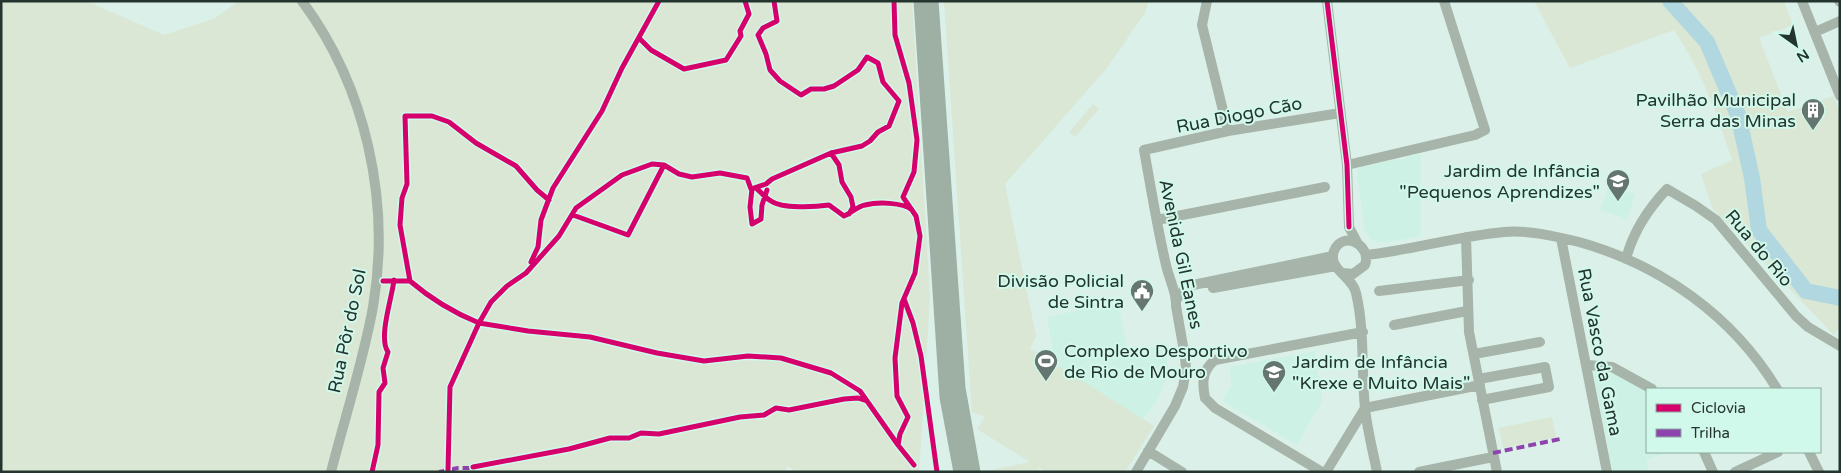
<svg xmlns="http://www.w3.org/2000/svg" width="1841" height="473" viewBox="0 0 1841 473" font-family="'Varela Round',sans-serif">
<rect width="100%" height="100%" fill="#daf0e8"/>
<!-- built -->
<path fill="#cdf2e5" d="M1421,154v82l-38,7 -12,-3 -7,-11 -7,-59 4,-3 36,-8 1,2 8,-2v-2z
M1609,185l26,10 -8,24 -27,-9z
M1118,302l10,50 38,-7 2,23 -4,18 -9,18 -12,15 -76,-42 -14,-24 -6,-36z
M1315,351l7,50 -25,44 -75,-44 9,-16 -1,-18z
M1593,370l26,5 28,17v60h21l-22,8 3,12h-36z"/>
<!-- green -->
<path fill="#d9e7d4" d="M1,1h85l78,34 50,-16 25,-18h673l18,296 -11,175h-123l-8,-6 -4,6h-783z
M944,1h205l-4,12 -39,56 -101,115 31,152 -6,12 124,78 -29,46h-79l-8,-5 1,5h-57l48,-10 -53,-33 8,-12 -13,-5z
M1534,1h250l9,24 -34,13 29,74 45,-16 7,16v215l-6,8 -121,-126 -12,-35 31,-14c-16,-49 -29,-86 -58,-130l-104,38z
M1093,104l6,5 -24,28 -6,-5z
M1552,417l4,20 -53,11 -4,-20z"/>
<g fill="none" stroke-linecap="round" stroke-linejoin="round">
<!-- river -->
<path stroke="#b1d7e1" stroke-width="16" d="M1670,1l37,41 31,73 14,63 7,52 47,61 34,7"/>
<!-- minor -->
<path stroke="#a7b4a9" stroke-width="10" d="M302,1c64,86 89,200 71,306 -10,55 -28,110 -42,165
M1207,1l-5,24 26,106
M1327,1l20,164 2,62 8,15
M1802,1l38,95
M1839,1l1,1
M1815,32l25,-11
M1347,165l128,-30 10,-5 -41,-129
M1157,220l168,-33
M1466,237l3,95 28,140
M1561,238l46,234
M1366,255c47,-5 92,-19 138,-23 26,-2 50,4 75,10 82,23 154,74 198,147
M1626,259c7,-27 22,-50 41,-70l29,17 20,14 80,96 12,11 32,19
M1343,273l10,1 12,-9c7,-21 -23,-35 -31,-14 -7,18 19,26 22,42 9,38 5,76 9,115 2,21 8,43 12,64
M1213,288l123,-22
M1379,291l90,-11
M1177,299l7,-9 9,-5 140,-29
M1394,325l73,-14
M1474,354l66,-12
M1587,365l25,2 40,22
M1479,379l66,-12 4,20 -67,13
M1365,408l115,-23
M1148,451l34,21
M1704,452l9,20
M1809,452l10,20
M1136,472l39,-66 8,-19 3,-18 -1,-12 -9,-51c1,-13 -7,-27 -10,-41 -9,-38 -15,-77 -22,-115l84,-19 112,-18
M1322,472l-107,-64 -10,-10c-3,-15 -3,-28 10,-38l148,-28
M1326,472l39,-64
M1419,472l74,-15
M1735,472l43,-20"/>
<!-- highway -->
<path stroke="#9eafa4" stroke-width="15" d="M921,1l26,396 14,75
M931,1l27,387 15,84"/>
<!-- quiet -->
<path stroke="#8e44ad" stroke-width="4" stroke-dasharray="8 4" stroke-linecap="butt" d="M1493,453l67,-14
M439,472l19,-4h19"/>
<!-- cycleway casing -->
<g stroke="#d1f9eb" stroke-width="8">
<path id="cycleway" d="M894,1l1,34 14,48 8,57 -3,32 -11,25 13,19 4,20 -5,37 -13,30 -7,55 2,38 11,21 -8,17 -2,11 16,20
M1327,1l20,164 2,62
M639,38l12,12 33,19 42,-9 15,-24 -1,-5 9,-17 -4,-13
M831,153l8,12 3,17 9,15 2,10 -4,7
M756,188c5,4 9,10 15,13 11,8 45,6 58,4l15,11c7,-3 14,-10 21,-11 12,-3 38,-3 47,5
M752,189l-2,18 2,17 9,-5 1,-14 5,-15
M573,215l55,20 36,-70
M531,262l7,-15 3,-27 12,-32 49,-77 20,-43 37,-67
M383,281h27c21,18 42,31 69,42l12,-21 16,-16 19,-13 33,-37 17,-28 46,-33 30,-11 12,1 15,9 13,3 28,-4 27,5 4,11 15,-5 6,-5 59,-26 31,-7 8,-5 8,-9 11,-6 10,-25 -16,-19 -5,-19 -11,-6 -9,13 -24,16 -10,3h-13l-10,6 -21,-14 -10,-11 -4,-16 -8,-19 5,-7 14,-7 -3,-20
M410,281l-10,-56 2,-27 5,-14 -2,-68h27l17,6 27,21 40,23 21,24 12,10
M904,299l9,24 8,33 16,116
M473,467l96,-18 41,-11h19l12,-5 18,1 81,-17 24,-2 12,-7 13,2 55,-11 14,-1 9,3
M448,470l2,-83 29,-64 49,8 62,6 67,16 47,8 44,-5 33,2 50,15 29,18 38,54
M372,472l6,-27 1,-53 6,-9 -2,-15 5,-16c-10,-14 4,-54 6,-72"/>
</g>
<!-- cycleway -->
<use href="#cycleway" stroke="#d6006c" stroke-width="5"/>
</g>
<!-- icons -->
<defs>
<g id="building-pin" transform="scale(1.25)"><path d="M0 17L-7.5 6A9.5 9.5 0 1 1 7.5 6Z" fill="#64766f" stroke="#d1f9eb"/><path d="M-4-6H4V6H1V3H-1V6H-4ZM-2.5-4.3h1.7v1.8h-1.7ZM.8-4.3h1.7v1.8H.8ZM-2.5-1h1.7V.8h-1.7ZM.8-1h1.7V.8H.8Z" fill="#fff"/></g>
<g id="school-pin" transform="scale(1.25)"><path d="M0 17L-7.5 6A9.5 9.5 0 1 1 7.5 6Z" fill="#64766f" stroke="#d1f9eb"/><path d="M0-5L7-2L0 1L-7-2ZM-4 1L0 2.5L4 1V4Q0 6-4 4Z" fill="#fff"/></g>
<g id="civic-pin" transform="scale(1.25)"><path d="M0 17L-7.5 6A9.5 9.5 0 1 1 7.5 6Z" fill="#64766f" stroke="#d1f9eb"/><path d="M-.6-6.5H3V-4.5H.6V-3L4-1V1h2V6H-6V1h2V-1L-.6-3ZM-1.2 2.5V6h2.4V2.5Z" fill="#fff"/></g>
<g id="stadium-pin" transform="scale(1.25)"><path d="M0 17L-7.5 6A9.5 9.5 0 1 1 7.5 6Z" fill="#64766f" stroke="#d1f9eb"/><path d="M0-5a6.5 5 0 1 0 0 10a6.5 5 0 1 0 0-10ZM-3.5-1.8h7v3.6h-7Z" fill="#fff"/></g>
</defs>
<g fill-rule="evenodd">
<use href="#building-pin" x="1813" y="110"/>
<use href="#school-pin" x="1618" y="181"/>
<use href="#civic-pin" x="1142" y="291"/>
<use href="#stadium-pin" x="1046" y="361"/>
<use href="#school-pin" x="1274" y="372"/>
</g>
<g text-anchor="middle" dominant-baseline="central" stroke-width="4" stroke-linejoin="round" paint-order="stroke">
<!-- poi labels -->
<g font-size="18" fill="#24342e" stroke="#d1f9eb" text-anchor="end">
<text x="1796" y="100">Pavilhão Municipal<tspan x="1796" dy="21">Serra das Minas</tspan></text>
<text x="1600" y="171">Jardim de Infância<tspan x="1600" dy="21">"Pequenos Aprendizes"</tspan></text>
<text x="1124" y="281">Divisão Policial<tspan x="1124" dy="21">de Sintra</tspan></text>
<text x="1064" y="351" text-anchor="start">Complexo Desportivo<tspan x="1064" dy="21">de Rio de Mouro</tspan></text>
<text x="1292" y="362" text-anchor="start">Jardim de Infância<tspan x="1292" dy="21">"Krexe e Muito Mais"</tspan></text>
</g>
<!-- street labels -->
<g font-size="18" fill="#24342e" stroke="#d1f9eb">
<text transform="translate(1239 115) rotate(-11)">Rua Diogo Cão</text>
<text transform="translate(1759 248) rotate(50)">Rua do Rio</text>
<text transform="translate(1181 254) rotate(78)">Avenida Gil Eanes</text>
<text transform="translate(347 331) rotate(-78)">Rua Pôr do Sol</text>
<text transform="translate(1600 352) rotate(79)">Rua Vasco da Gama</text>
</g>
</g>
<!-- border -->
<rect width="1841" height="473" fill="none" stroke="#24342e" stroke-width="5"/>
<!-- legend -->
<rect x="1646" y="388" width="175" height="65" fill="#d1f9eb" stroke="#8caa9f"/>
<rect x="1656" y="404" width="25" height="8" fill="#d6006c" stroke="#8caa9f"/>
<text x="1691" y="413" font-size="15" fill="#24342e">Ciclovia</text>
<rect x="1656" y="429" width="25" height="8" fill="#8e44ad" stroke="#8caa9f"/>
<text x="1691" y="438" font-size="15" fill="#24342e">Trilha</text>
<!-- north arrow -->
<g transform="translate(1796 45) rotate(147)" stroke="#d1f9eb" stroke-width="4" paint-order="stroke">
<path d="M0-4L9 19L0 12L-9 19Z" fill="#24342e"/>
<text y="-8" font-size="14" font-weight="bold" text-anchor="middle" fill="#24342e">N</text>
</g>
</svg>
